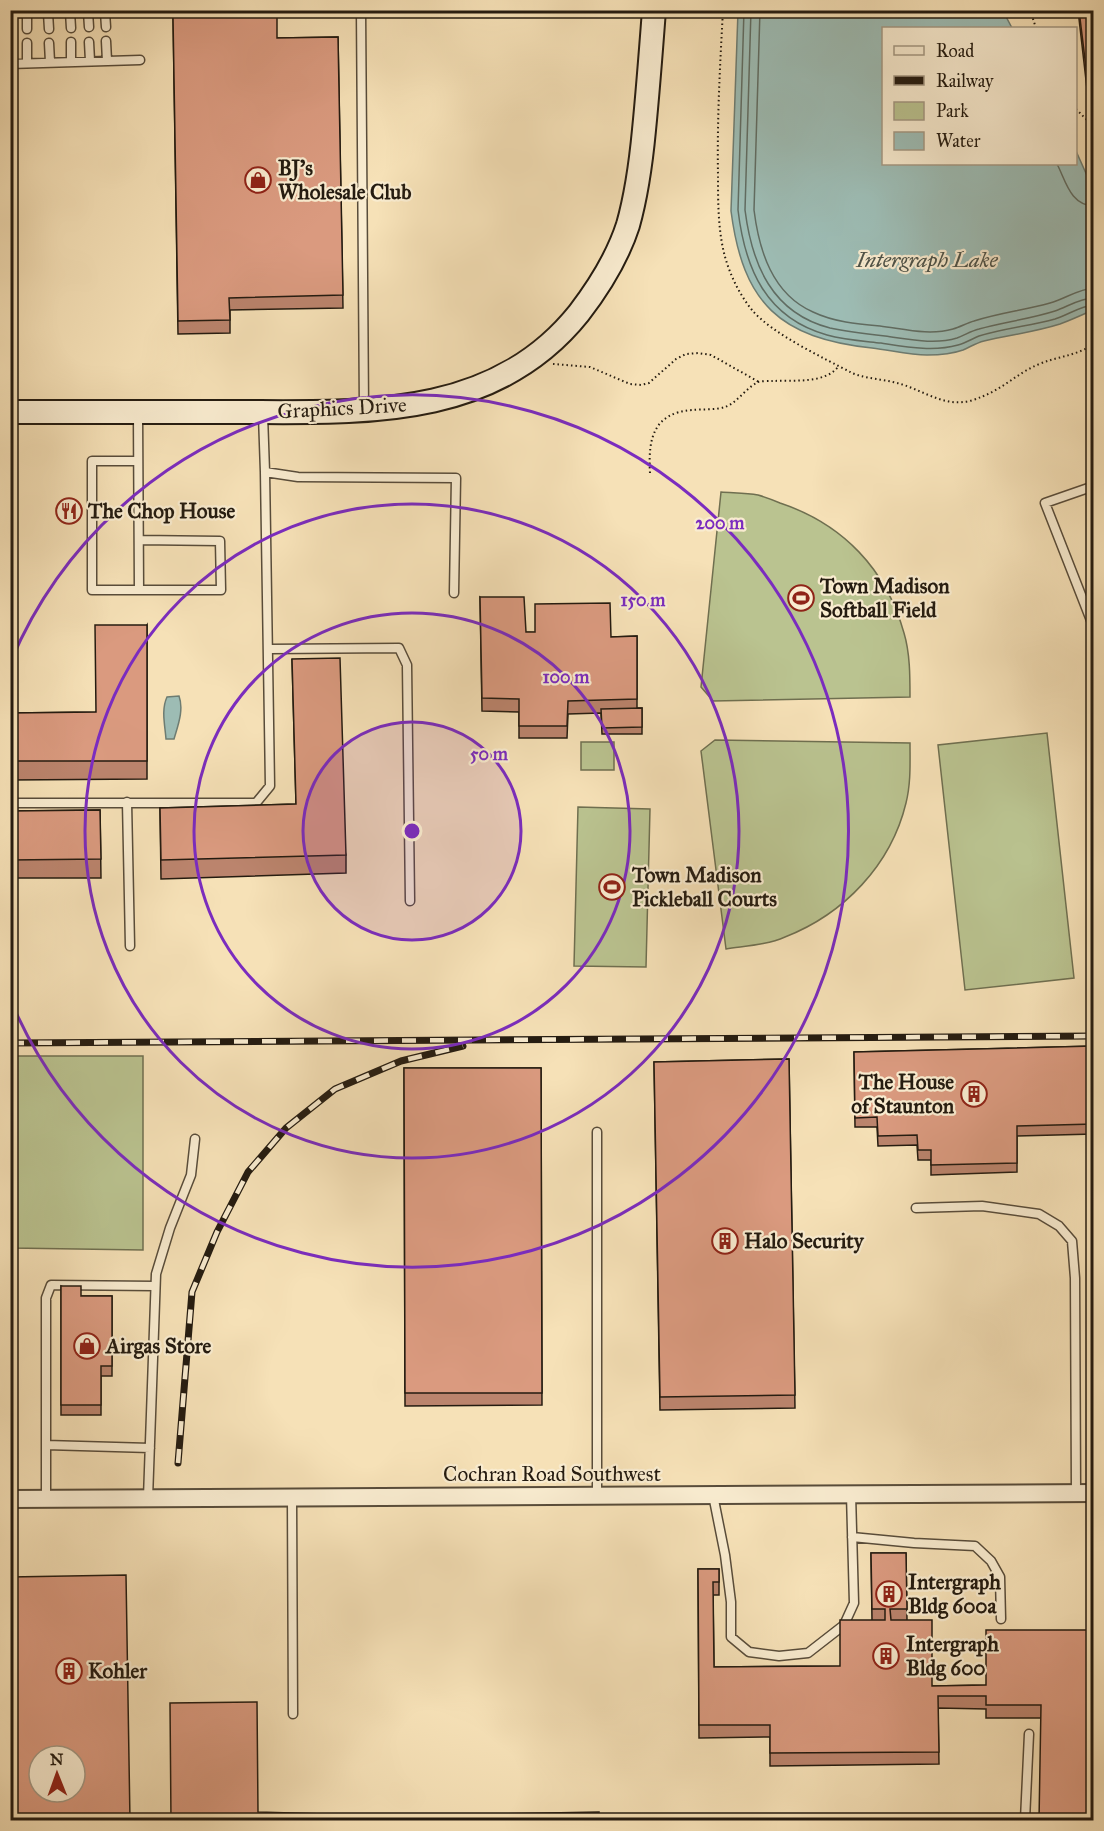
<svg xmlns="http://www.w3.org/2000/svg" width="1104" height="1831" viewBox="0 0 1104 1831" font-family="'IM FELL Great Primer',serif">
<rect width="100%" height="100%" fill="#f6e1b7"/>
<filter id="stains"><feTurbulence type="fractalNoise" baseFrequency=".00333" numOctaves="4"/><feColorMatrix values="0 0 0 0 .2 0 0 0 0 .09 0 0 0 0 .02 0 0 0 .5 -.17"/></filter>
<radialGradient id="worn" r=".72"><stop offset=".6" stop-color="#630" stop-opacity="0"/><stop offset="1" stop-color="#630" stop-opacity=".3"/></radialGradient>
<!-- green -->
<path fill="#bac390" stroke="#6f6f50" stroke-width="1.5" d="M721,492c12,1 25,1 37,3 7,2 15,5 22,8 63,21 106,66 124,130 6,20 6,43 6,64l-197,4 -12,-14z
M1047,733l27,245 -109,12 -27,-245z
M715,740l195,3c0,20 1,40 -4,60 -15,62 -62,111 -121,134 -18,8 -40,9 -59,12l-25,-198z
M581,742h33v28h-33z
M578,807l72,2 -4,158 -72,-1z
M11,1056h132v194l-132,-2z"/>
<!-- water -->
<path fill="#9dbcb4" stroke="#6d7c72" stroke-width="1.5" d="M738,11h265l9,17h-128v136h192v-13l17,38v121c-11,5 -22,10 -33,14 -25,8 -51,11 -76,17 -8,2 -14,6 -21,9 -11,4 -25,5 -36,5 -18,0 -37,-5 -55,-7 -92,-10 -129,-44 -141,-137z
M179,696c5,14 -1,29 -5,43h-8c-1,-14 -5,-29 1,-42z"/>
<g fill="none" stroke-linecap="round" stroke-linejoin="round">
<!-- shore -->
<path stroke="#606c62" stroke-width="1.5" d="M744,10l-6,200c7,59 28,108 89,125 18,5 36,6 54,8 26,4 52,9 77,2 7,-2 14,-6 21,-9 25,-8 51,-10 76,-17 13,-4 25,-13 39,-14
M751,10l-6,200c7,55 27,103 85,118 18,4 36,6 55,8 23,3 49,9 72,2 8,-3 14,-7 22,-9 25,-7 51,-10 76,-18 12,-4 25,-13 39,-13
M760,10l-6,200c5,40 18,84 59,102 21,10 44,12 67,14 24,3 49,10 73,3 7,-2 14,-6 21,-8 25,-8 51,-11 76,-18 15,-4 28,-14 44,-15
M1057,164c9,17 13,41 37,42"/>
<!-- lane casing -->
<g stroke="#584c3a" stroke-width="11">
<path id="lane" d="M361,10l3,399
M70,12l1,16
M88,12l1,15
M105,12l1,15
M10,13l129,-3
M27,13v16
M48,13l1,16
M106,41l1,20
M71,42v20
M89,42l1,19
M27,43v20
M49,43l1,19
M10,64l130,-4
M138,414l1,176
M263,415l2,57 33,5 158,1 -2,115
M138,461h-46v129h129l-1,-49 -81,-1
M1094,486l-49,17 49,125
M269,649l130,-1 8,17 3,236
M127,802l3,144
M10,803h246l14,-17 -5,-314
M597,1132v364
M916,1208l66,-2 57,8 20,12 13,15 3,37 1,215
M46,1445l104,3
M713,1495l12,60 6,47v35l18,15 30,4 29,-3 36,-28 10,-22 -3,-109
M148,1498l8,-224 14,-46 21,-53 4,-36
M46,1499v-201l5,-13 104,1
M292,1499l1,215
M852,1537l62,6 61,3 16,15 9,16 1,42
M1025,1820l4,-86"/>
</g>
<!-- street casing -->
<g stroke="#584c3a" stroke-width="20">
<path id="street" d="M10,1499l1084,-6"/>
</g>
<!-- secondary casing -->
<g stroke="#241b10" stroke-width="26">
<path id="secondary" d="M10,412c74,0 148,0 221,0 126,0 261,10 348,-99 20,-26 39,-57 49,-88 9,-32 13,-63 16,-95 4,-40 7,-80 10,-120"/>
</g>
<!-- path -->
<path stroke="#241b10" stroke-width="2" stroke-dasharray="1.5 3" stroke-linecap="butt" d="M723,10c-3,55 -6,110 -5,165 0,26 0,53 6,78 5,20 15,41 28,57 20,24 72,48 100,63 15,6 30,6 45,10 21,5 44,22 66,19 6,0 13,-3 18,-5 20,-7 37,-24 56,-32 20,-9 37,-8 57,-21
M1030,10l6,18
M1076,109l18,18
M553,364l37,3 40,17 11,1 8,-2 27,-24 10,-5 12,-1 13,2 48,27
M650,473c-2,-34 3,-60 42,-63 10,-1 24,0 33,-3 12,-4 21,-19 33,-25 4,-1 10,-1 14,-1 21,-1 52,3 66,-14"/>
<!-- lane -->
<use href="#lane" stroke="#f9ecd0" stroke-width="8"/>
<!-- street -->
<use href="#street" stroke="#f9ecd0" stroke-width="16"/>
<!-- secondary -->
<use href="#secondary" stroke="#f9ecd0" stroke-width="22"/>
<!-- rail casing -->
<g stroke="#241b10" stroke-width="7">
<path id="rail" d="M10,1043l1084,-7
M178,1463l14,-171 25,-60 31,-60 38,-44 49,-39 66,-28 62,-15"/>
</g>
<!-- rail -->
<use href="#rail" stroke="#f9ecd0" stroke-width="4.5" stroke-dasharray="14" stroke-linecap="butt"/>
</g>
<!-- wall -->
<path fill="#bb846d" stroke="#241b10" stroke-width="1.5" d="M1078,10h16v82l-7,-3z
M173,17l104,21 61,-1 5,271 -113,2v23l-52,1z
M480,597l46,35 85,5 26,-1v72h5v26h-40l-1,-21 -33,1 -1,24h-48v-26l-37,-1z
M147,625v154l-137,1v-67l86,-1z
M292,659l54,196v18l-185,6 -1,-71 136,-4z
M100,810l1,68h-91v-67z
M1094,1046v88l-77,2v36l-86,3v-15h-13l-1,-15 -39,1 -1,-19h-22l-1,-75z
M789,1059l6,349 -135,2 -6,-348z
M404,1068h137l1,337 -137,1z
M61,1286l20,10h31v80h-11v39h-40z
M871,1553h35l1,67 25,66 54,-1 108,-55 -53,88h-55v-9l-48,-1 1,56 -169,2v-29l-71,1 -1,-169h21v26h-6l1,72 126,-1 32,-46z"/>
<!-- building -->
<path fill="#da9a7f" stroke="#241b10" stroke-width="1.5" fill-rule="evenodd" d="M244,10h33v28l61,-1 5,258 -114,3 1,22 -52,1 -5,-304 71,-1z
M1079,10h15v69l-7,-3z
M480,597h44l2,35h9v-28l75,-1 1,34 26,-1v63l-69,2 -1,25h-48v-27l-37,-1z
M95,625h52v136h-137v-48l86,-1z
M340,658l6,197 -185,5 -1,-52 136,-4 -4,-145z
M642,708v19l-40,1 -1,-19z
M100,810l1,49 -91,1v-49z
M1094,1046v78l-77,2v37l-86,2v-15h-13l-1,-15 -39,1 -1,-19 -22,1 -1,-66z
M789,1059l6,336 -135,2 -6,-335z
M404,1068h137l1,325h-137z
M61,1286h20v10h31v70h-11v39h-40z
M871,1553h35l1,56h-17l1,11h41v66l54,-1v-55h108v191h-55l2,-116h-55v-9h-48l1,56 -169,1v-28h-71l-1,-156h21v13h-6l1,85 126,-1v-46h45v-11h-13z
M126,1575l4,246h-120v-244zM39,1756h36v36h-36z
M257,1702l1,110 101,3 1,6h-189l-1,-118z
M599,1812v9h-198v-5z"/>
<!-- distance rings -->
<circle cx="412" cy="831" r="109" fill="#7b2cbf" fill-opacity=".12"/>
<g fill="none" stroke="#7b2cbf" stroke-width="3">
<circle cx="412" cy="831" r="109"/>
<circle cx="412" cy="831" r="218"/>
<circle cx="412" cy="831" r="327"/>
<path d="M11 661A436 436 0 1 1 11 1001"/>
</g>
<!-- icons -->
<defs>
<g id="shop-ring" transform="scale(1.35)"><circle r="9.5" fill="#f9ecd0" stroke="#8f2418" stroke-width="1.5"/><path d="M-5-2.5h2.3a2.7 3.5 0 0 1 5.4 0H5L5.5 6h-11ZM-1.5-2.5h3a1.5 2.3 0 0 0-3 0Z" fill="#8f2418"/></g>
<g id="restaurant-ring" transform="scale(1.35)"><circle r="9.5" fill="#f9ecd0" stroke="#8f2418" stroke-width="1.5"/><path d="M-5-6h1v4h1v-4h1v4h1v-4h1v5L-1.5 .5V6h-2V.5L-5-1ZM5-6V6H3V1.5H1.5Q1.5-4 5-6Z" fill="#8f2418"/></g>
<g id="stadium-ring" transform="scale(1.35)"><circle r="9.5" fill="#f9ecd0" stroke="#8f2418" stroke-width="1.5"/><path d="M0-5a6.5 5 0 1 0 0 10a6.5 5 0 1 0 0-10ZM-3.5-1.8h7v3.6h-7Z" fill="#8f2418"/></g>
<g id="building-ring" transform="scale(1.35)"><circle r="9.5" fill="#f9ecd0" stroke="#8f2418" stroke-width="1.5"/><path d="M-4-6H4V6H1V3H-1V6H-4ZM-2.5-4.3h1.7v1.8h-1.7ZM.8-4.3h1.7v1.8H.8ZM-2.5-1h1.7V.8h-1.7ZM.8-1h1.7V.8H.8Z" fill="#8f2418"/></g>
</defs>
<g fill-rule="evenodd">
<use href="#shop-ring" x="258" y="180"/>
<use href="#restaurant-ring" x="69" y="511"/>
<use href="#stadium-ring" x="801" y="598"/>
<use href="#stadium-ring" x="612" y="887"/>
<use href="#building-ring" x="974" y="1094"/>
<use href="#building-ring" x="725" y="1241"/>
<use href="#shop-ring" x="87" y="1346"/>
<use href="#building-ring" x="889" y="1594"/>
<use href="#building-ring" x="886" y="1656"/>
<use href="#building-ring" x="69" y="1671"/>
</g>
<g text-anchor="middle" dominant-baseline="central" stroke-width="4.5" stroke-linejoin="round" paint-order="stroke">
<!-- poi labels -->
<g font-size="21" font-weight="bold" fill="#241b10" stroke="#f9ecd0" text-anchor="start">
<text x="278" y="168">BJ's<tspan x="278" dy="24">Wholesale Club</tspan></text>
<text x="88" y="511">The Chop House</text>
<text x="820" y="586">Town Madison<tspan x="820" dy="24">Softball Field</tspan></text>
<text x="632" y="875">Town Madison<tspan x="632" dy="24">Pickleball Courts</tspan></text>
<text x="954" y="1082" text-anchor="end">The House<tspan x="954" dy="24">of Staunton</tspan></text>
<text x="744" y="1241">Halo Security</text>
<text x="106" y="1346">Airgas Store</text>
<text x="908" y="1582">Intergraph<tspan x="908" dy="24">Bldg 600a</tspan></text>
<text x="906" y="1644">Intergraph<tspan x="906" dy="24">Bldg 600</tspan></text>
<text x="88" y="1671">Kohler</text>
</g>
<!-- street labels -->
<g font-size="21" fill="#241b10" stroke="#f9ecd0">
<text transform="translate(342 408) rotate(-3)">Graphics Drive</text>
<text x="552" y="1474">Cochran Road Southwest</text>
</g>
<!-- water labels -->
<g font-size="22" font-style="italic" fill="#4e5349" stroke="#f9ecd0">
<text x="927" y="259">Intergraph Lake</text>
</g>
</g>
<circle cx="412" cy="831" r="9" fill="#7b2cbf" stroke="#f9ecd0" stroke-width="3"/>
<g font-size="18" text-anchor="middle" font-weight="bold" fill="#7b2cbf" stroke="#f9ecd0" stroke-width="4.5" stroke-linejoin="round" paint-order="stroke">
<text x="720" y="529">200 m</text>
<text x="643" y="606">150 m</text>
<text x="566" y="683">100 m</text>
<text x="489" y="760">50 m</text>
</g>
<!-- margin -->
<rect width="1104" height="1831" fill="none" stroke="#f6e1b7" stroke-width="36"/>
<rect x="12" y="12" width="1080" height="1807" fill="none" stroke="#241b10" stroke-width="3"/>
<rect x="18" y="18" width="1068" height="1795" fill="none" stroke="#241b10" stroke-width="1.5"/>
<!-- legend -->
<rect x="882" y="27" width="195" height="138" fill="#f9ecd0" stroke="#a49883" stroke-width="1.5"/>
<rect x="894" y="46" width="30" height="9" fill="#f9ecd0" stroke="#a49883" stroke-width="1.5"/>
<text x="936" y="57" font-size="18" fill="#241b10">Road</text>
<rect x="894" y="76" width="30" height="9" fill="#241b10" stroke="#a49883" stroke-width="1.5"/>
<text x="936" y="87" font-size="18" fill="#241b10">Railway</text>
<rect x="894" y="102" width="30" height="18" fill="#bac390" stroke="#a49883" stroke-width="1.5"/>
<text x="936" y="117" font-size="18" fill="#241b10">Park</text>
<rect x="894" y="132" width="30" height="18" fill="#9dbcb4" stroke="#a49883" stroke-width="1.5"/>
<text x="936" y="147" font-size="18" fill="#241b10">Water</text>
<!-- north arrow -->
<g transform="translate(57 1774) rotate(359)"><circle r="28" fill="#f9ecd0" stroke="#a49883" stroke-width="1.5"/>
<path d="M0-4.5L10 22L0 15L-10 22Z" fill="#8f2418"/>
<text y="-9" font-size="16" font-weight="bold" text-anchor="middle" fill="#241b10">N</text>
</g>
<rect width="100%" height="100%" filter="url(#stains)"/>
<rect width="100%" height="100%" fill="url(#worn)"/>
</svg>
